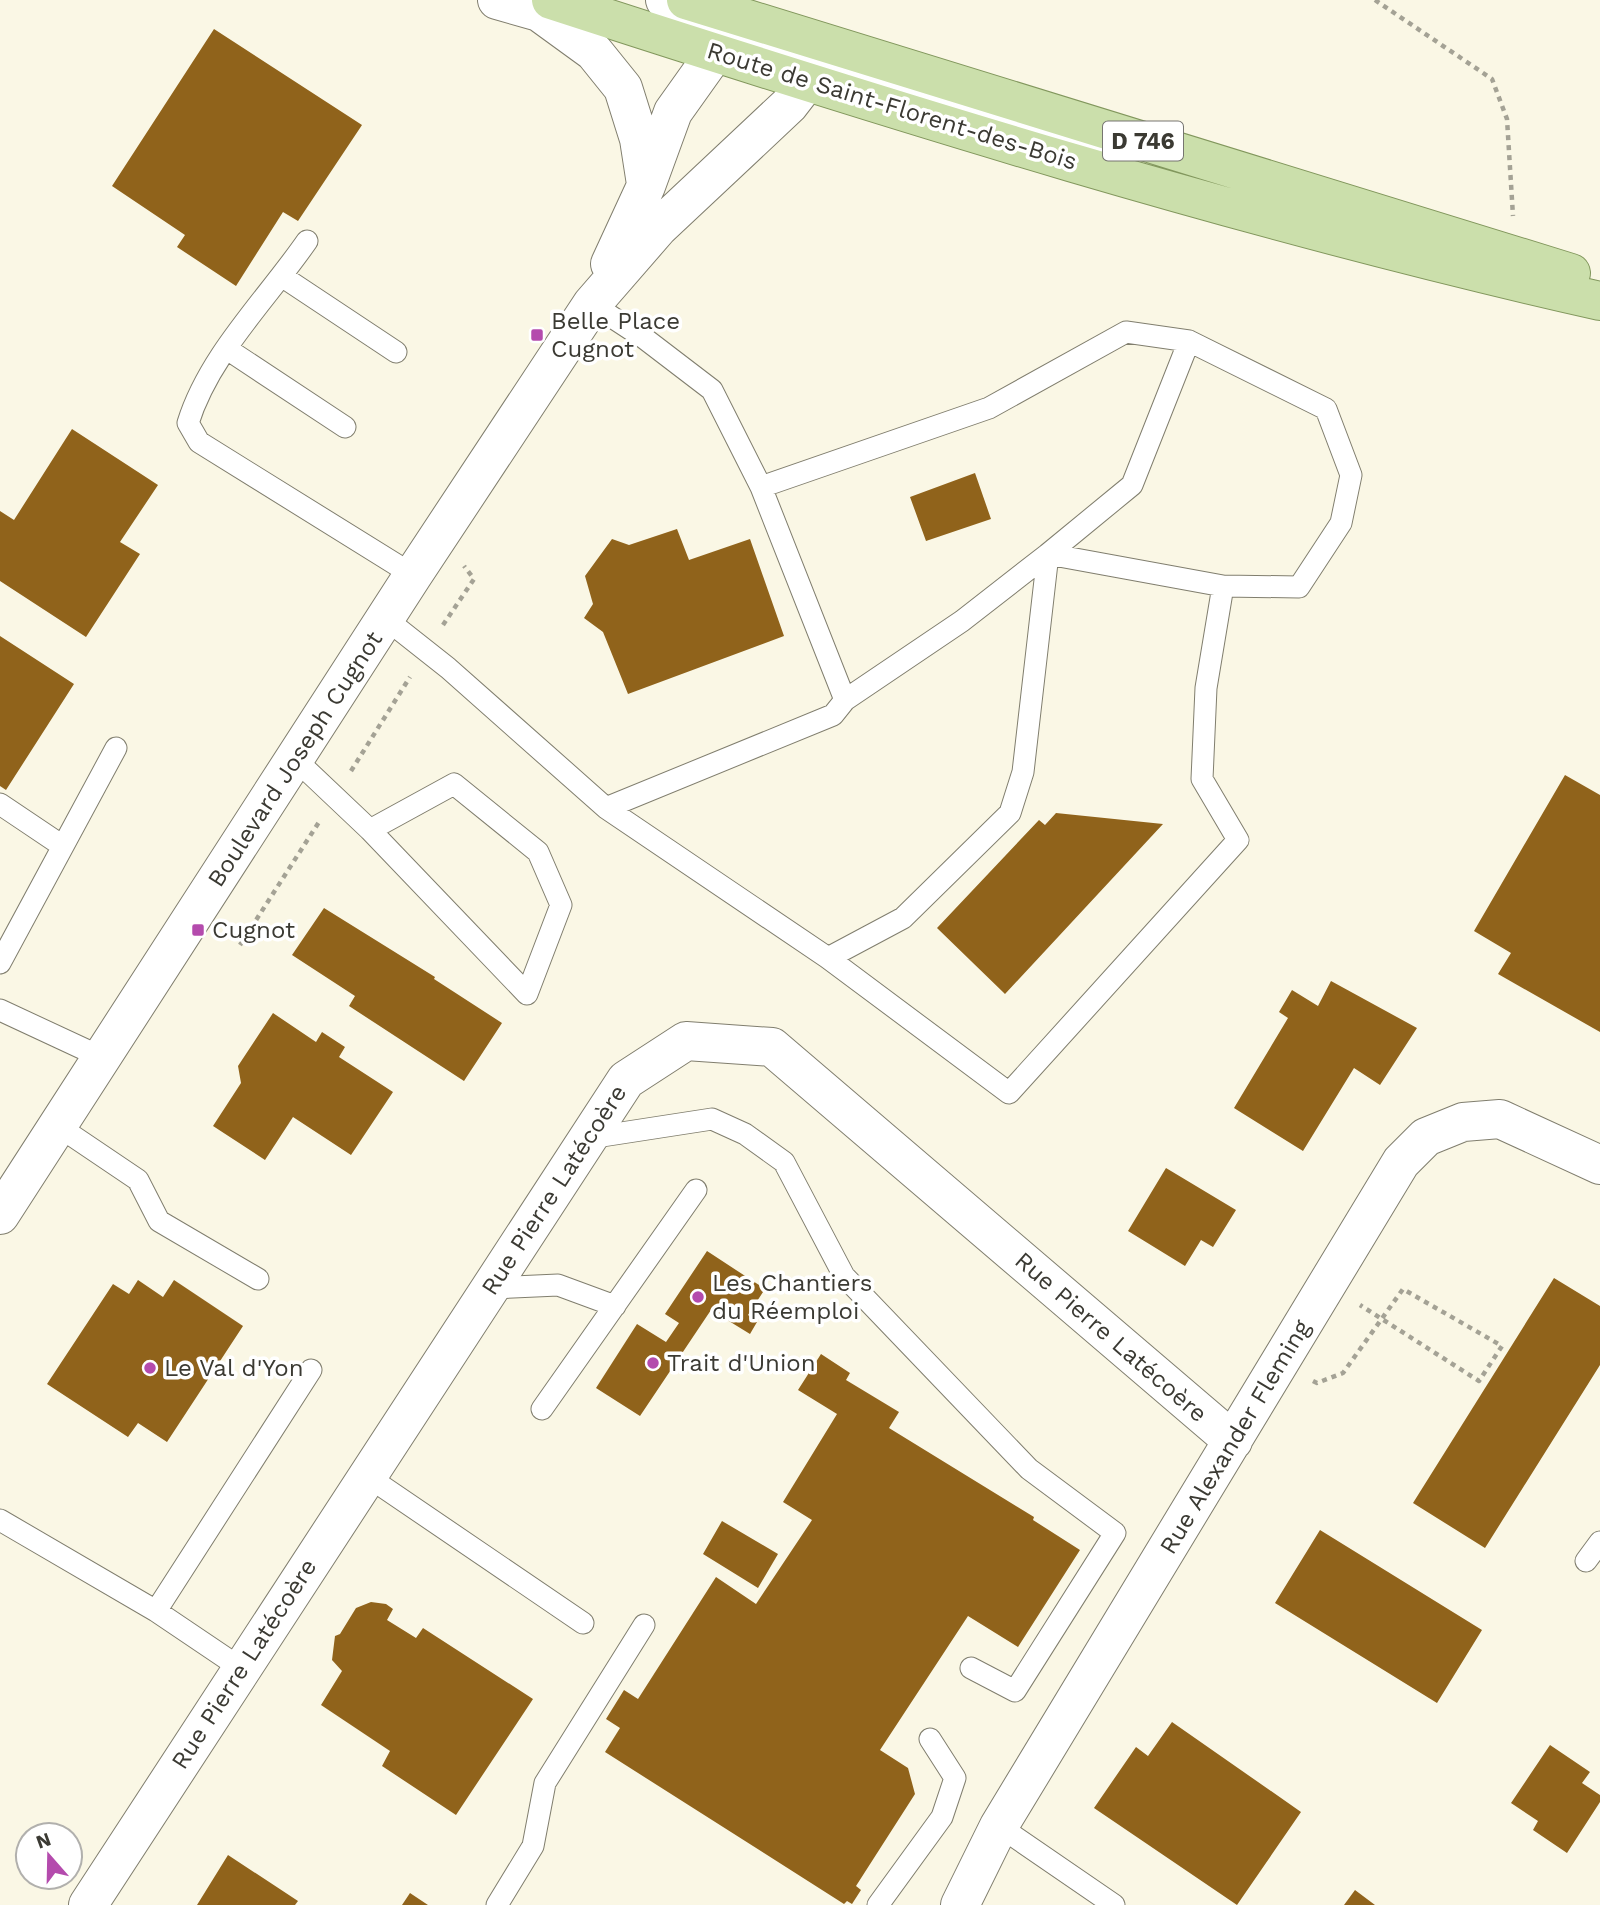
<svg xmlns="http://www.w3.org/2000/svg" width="1600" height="1905" viewBox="0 0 1600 1905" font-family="'Work Sans',sans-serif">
<rect width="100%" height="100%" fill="#faf7e5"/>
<!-- building -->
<path fill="#90631b" d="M214,29l148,96 -64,96 -15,-9 -47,74 -59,-39 8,-12 -73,-49z
M72,429l86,56 -38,57 20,12 -54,83 -86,-56v-70l14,9z
M975,473l16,46 -65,22 -16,-44z
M677,529l12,31 61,-21 34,97 -156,58 -25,-62 -19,-14 9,-14 -8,-28 27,-37 17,6z
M0,636l74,48 -68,106 -6,-4z
M1565,775l35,20v237l-102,-58 13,-21 -37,-22z
M1056,813l107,11 -158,170 -68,-66 102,-108 6,5z
M324,908l111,69 -1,2 68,44 -38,58 -115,-75 6,-10 -63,-41z
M1331,981l86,47 -37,57 -26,-17 -51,83 -69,-43 54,-90 -9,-6 13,-22 26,16z
M273,1013l43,29 6,-10 23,15 -6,10 54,35 -42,63 -58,-38 -28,43 -52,-34 28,-43 -3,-17z
M1166,1168l70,42 -23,37 -12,-7 -16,26 -57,-35z
M707,1251l58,38 -17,26 9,7 -7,12 -39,-24 -71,106 -44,-28 41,-64 29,18 13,-19 -14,-9z
M1554,1278l46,28v59l-115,183 -72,-45z
M138,1280l25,17 11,-17 69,46 -76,116 -29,-19 -10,14 -81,-53 66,-100 16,10z
M821,1354l29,19 -4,7 53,32 -10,16 145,89 -1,3 47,30 -62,97 -50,-31 -88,134 28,18 7,26 -59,92 5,4 -9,14 -5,-3 -3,3 -239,-152 15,-24 -14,-9 18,-29 14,9 78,-122 40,27 56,-84 -29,-18 54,-88 -39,-24z
M722,1521l56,33 -20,34 -55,-34z
M1320,1530l162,100 -45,73 -162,-100z
M371,1602l15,2 7,5 -6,11 29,18 7,-10 110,71 -77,116 -74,-49 8,-15 -69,-46 21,-34 -10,-11 3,-24 5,-2 16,-26z
M1172,1722l129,90 -64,93 -143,-97 42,-61 12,9z
M1550,1745l40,27 -8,11 18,12v7l-33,51 -34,-23 5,-9 -27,-18z
M228,1855l70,46 -3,4h-98z
M1355,1890l20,15h-31z
M410,1893l18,12h-26z"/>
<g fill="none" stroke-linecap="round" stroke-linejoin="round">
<!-- service casing -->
<g stroke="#807e6e" stroke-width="23">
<path id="service" d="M307,241c-40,58 -98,114 -119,182l11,19 214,133
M283,277l113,75
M592,304l52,34 68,52 49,97 84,213
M227,349l118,78
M761,487l228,-79 137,-76 63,9 137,68 25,66 -10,48 -42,64 -76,-1
M386,619l62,49 158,140 222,150 181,135 229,-253 -36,-61 4,-91 17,-102 -175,-32 -86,67 -117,79 -12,15 -227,93
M295,759l75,71 157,164 34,-89 -23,-53 -84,-68 -84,46
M0,804l61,41
M828,958l75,-40 107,-105 13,-41 25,-218 84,-69 57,-144
M0,963l116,-215
M0,1010l101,47
M58,1126l80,54 21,41 99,58
M589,1138l123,-19 33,15 39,28 60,114 185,193 86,64 -100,158 -44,-23
M490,1288l68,-3 57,21
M542,1409l154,-219
M367,1476l216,147
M0,1520l156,91 86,58
M1586,1561l14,-19
M156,1611l155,-241
M999,1826l115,79
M497,1905l36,-59 12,-63 99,-158
M878,1905l64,-88 13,-39 -25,-39"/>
</g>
<!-- minor casing -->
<g stroke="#807e6e" stroke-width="40">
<path id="minor" d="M497,0l42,12 55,40 29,36 16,51 7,45
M665,0l47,30 321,100 66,9
M610,264l36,-78 27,-74 42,-59 32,-3
M0,1215l413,-640 179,-271 66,-76 131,-123 17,-22 -33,-36
M88,1905l538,-825 60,-39 86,6 461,394
M960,1905l39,-79 402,-664 25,-25 37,-15 37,-3 100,46"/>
</g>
<!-- primary casing -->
<g stroke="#82975d" stroke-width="40">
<path id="primary" d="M551,0c345,112 694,221 1049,301
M686,0l885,273"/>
</g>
<!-- path -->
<path stroke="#a4a295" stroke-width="4.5" stroke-dasharray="5 5" stroke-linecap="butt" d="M1375,0l117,79 15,40 6,97
M443,625l31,-46 -10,-13
M351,771l59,-94
M240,945l79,-123
M1313,1381l4,2 26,-10 60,-84 99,57 -23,35 -119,-76"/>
<!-- service -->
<use href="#service" stroke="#fff" stroke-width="21"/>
<!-- minor -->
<use href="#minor" stroke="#fff" stroke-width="38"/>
<!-- primary -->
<use href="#primary" stroke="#cbdfab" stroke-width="38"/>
</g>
<!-- markers -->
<g fill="#b44bad" stroke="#fff" stroke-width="2.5">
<rect x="530" y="328" width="14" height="14" rx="3.5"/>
<rect x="191" y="923" width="14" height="14" rx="3.5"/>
<circle cx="698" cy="1297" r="7"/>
<circle cx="653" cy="1363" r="7"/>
<circle cx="150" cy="1368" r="7"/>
</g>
<g text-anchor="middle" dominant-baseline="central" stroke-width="7" stroke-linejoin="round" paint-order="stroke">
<!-- shield labels -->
<rect fill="#fff" stroke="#767570" stroke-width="2" x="1103" y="121.5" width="80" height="39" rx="5"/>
<g font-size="23" font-weight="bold" fill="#3b3a33">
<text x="1143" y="141">D 746</text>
</g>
<!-- street labels -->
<g font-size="24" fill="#3b3a33" stroke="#fff">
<text transform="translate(892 106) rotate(17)">Route de Saint-Florent-des-Bois</text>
<text transform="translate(295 759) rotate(-57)">Boulevard Joseph Cugnot</text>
<text transform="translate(554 1190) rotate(-57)">Rue Pierre Latécoère</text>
<text transform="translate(1111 1337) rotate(41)">Rue Pierre Latécoère</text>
<text transform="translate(1235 1437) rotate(-59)">Rue Alexander Fleming</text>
<text transform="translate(244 1664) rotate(-57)">Rue Pierre Latécoère</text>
</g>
<!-- poi labels -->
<g font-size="24" fill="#3b3a33" stroke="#fff" text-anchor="start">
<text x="551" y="321">Belle Place<tspan x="551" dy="28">Cugnot</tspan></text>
<text x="212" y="930">Cugnot</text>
<text x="712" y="1283">Les Chantiers<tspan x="712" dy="28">du Réemploi</tspan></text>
<text x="667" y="1363">Trait d'Union</text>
<text x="164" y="1368">Le Val d'Yon</text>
</g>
</g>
<!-- north arrow -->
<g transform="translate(49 1856) rotate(340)"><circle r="33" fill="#ffffff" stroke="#b1b0ad" stroke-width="2"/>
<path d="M0-5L12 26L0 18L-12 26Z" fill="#b44bad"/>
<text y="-10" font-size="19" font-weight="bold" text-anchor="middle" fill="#3b3a33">N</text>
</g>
</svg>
